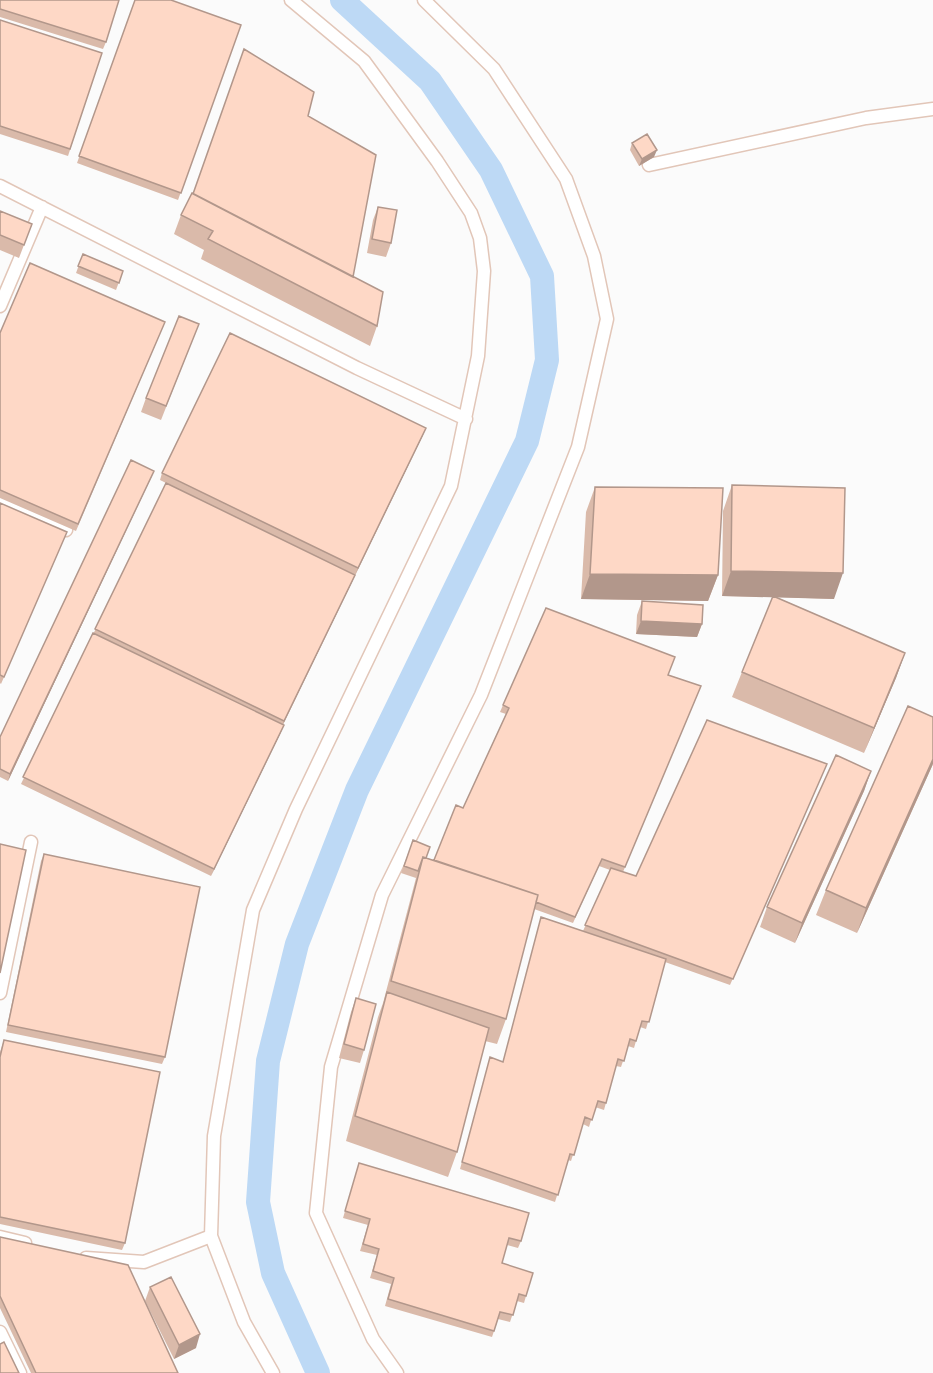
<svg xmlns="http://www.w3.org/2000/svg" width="933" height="1373" viewBox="0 0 933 1373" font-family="Commissioner,sans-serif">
<rect width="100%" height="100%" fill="#fbfbfb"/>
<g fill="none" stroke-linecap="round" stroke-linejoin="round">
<!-- canal -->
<path stroke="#bdd9f5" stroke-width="24" d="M318,1373l-45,-100 -15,-71 10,-141 29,-117 60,-154 170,-349 20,-81 -5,-84 -51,-106 -61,-89 -88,-81"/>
<!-- service casing -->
<g stroke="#e2c6b8" stroke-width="15">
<path id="service" d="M649,165l217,-47 67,-9
M0,186l357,182 109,51
M0,306l42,-99
M0,503l66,27
M0,993l31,-151
M0,1237l25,6
M86,1258l58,4 67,-26
M0,1332l20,41
M273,1373l-29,-51 -33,-86 3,-100 39,-226 43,-101 155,-323 27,-130 6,-85 -4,-33 -9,-25 -34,-52 -73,-100 -73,-61
M397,1373l-24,-34 -57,-126 15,-146 51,-172 99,-200 97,-248 29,-128 -13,-63 -28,-77 -72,-110 -70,-69"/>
</g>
<!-- service -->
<use href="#service" stroke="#fff" stroke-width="12"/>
</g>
<!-- wall -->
<path fill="#dabaaa" d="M0,0l106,42 -3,7 -103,-32z
M135,0l106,25 -63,175 -101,-37z
M0,20l102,33 -34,103 -68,-22z
M308,116l45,161 24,49 -7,20 -169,-87 3,-9 -30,-16 7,-19z
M632,143l22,14 -15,9 -9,-16z
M378,207l13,36 -5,14 -19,-4 6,-33z
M0,211l32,13 -13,34 -19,-8z
M83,254l40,17 -7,19 -40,-17z
M165,322l-89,209 -76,-33v-165z
M199,324l-38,96 -20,-8 5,-14z
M423,435l-140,290 -2,7 -70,144 -190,-92 145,-301 -6,-3 2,-7z
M154,471l-146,310 -8,-4v-40z
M732,485l102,114 -58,-2 129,56 -9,25 -32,75 -132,-56 10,-25 31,-75 -51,-1 1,-85z
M595,487l123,88 -10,26 -127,-2 5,-87z
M0,503l64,36 -63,145 -1,-1z
M642,601l60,23 -5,13 -61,-3 1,-19z
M669,675l32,11 -78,186 13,4 188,-105 -94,214 -65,-23 -19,67 -6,-2 -6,21 -6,-2 -7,21 -5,-1 -12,44 -9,-3 -6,20 -6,-3 -12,37 -3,-1 -13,42 -95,-33 30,-112 13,5 38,-145 42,14 27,-61 -11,-4 -26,57 -39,-14 -28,110 -9,25 -12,-3 -28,111 -9,25 -102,-36 32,-124 5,-14 33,-125 -15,-5 12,-33 13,18 8,2 29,-52 43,-94 -6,-2 3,-7z
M933,764l-76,169 -41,-18 10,-25z
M871,771l-7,20 -69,152 -35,-16 7,-20z
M44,854l121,203 -3,7 -156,-32 35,-171z
M356,998l8,52 -4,13 -21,-5 12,-46z
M4,1040l121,203 -3,7 -122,-26v-172z
M359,1163l162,78 -3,7 -11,-3 -5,18 24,33 -2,7 -7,-2 -7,21 -12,-3 -6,18 -107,-31 6,-22 -21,-6 7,-23 -17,-4 8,-26 -25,-7z
M0,1237l178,136h-147l-31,-65z
M150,1287l46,61 -22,11 -29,-58z"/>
<!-- shaded-wall -->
<path fill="#b2978b" d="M657,150l-3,7 -15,9 3,-7z
M426,428l-3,7 -68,140 3,-7z
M154,471l-3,7 -143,303 2,-7z
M731,571l112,2 -9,26 -112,-3z
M590,574l128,1 -10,26 -127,-2z
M355,575l-3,7 -71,146 3,-7z
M641,621l61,3 -5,13 -61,-3z
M905,653l-9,25 -32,75 10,-25z
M284,725l-3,7 -70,144 3,-7z
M933,759v5l-76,169 9,-25z
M871,771l-7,20 -69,152 7,-20z
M200,1334l-4,14 -22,11 5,-14z"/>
<!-- building -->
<path fill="#fed8c6" stroke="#b2978b" stroke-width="1.5" d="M0,0h119l-13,42 -106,-33z
M135,0h36l70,25 -60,168 -102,-37z
M0,20l102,33 -32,96 -70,-23z
M244,49l70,43 -6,24 68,39 -23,122 -160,-83z
M647,134l10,16 -15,9 -10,-16z
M192,193l191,99 -6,34 -169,-87 5,-8 -32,-16z
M378,207l19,3 -6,33 -19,-4z
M0,211l32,13 -8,21 -24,-10z
M83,254l40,17 -4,12 -41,-17z
M30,263l135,59 -87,202 -78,-34v-157z
M179,316l20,8 -33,82 -20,-8z
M230,333l196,95 -68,140 -196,-95z
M131,460l23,11 -144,303 -10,-5v-32z
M166,483l189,92 -71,146 -189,-92z
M732,485l113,3 -2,85 -112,-2z
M595,487l128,1 -5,87 -128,-1z
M0,503l67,29 -63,145 -4,-2z
M773,596l132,57 -31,75 -132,-56z
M642,601l61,4 -1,19 -61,-3z
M546,608l129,49 -7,18 33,11 -76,181 -23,-8 -27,58 -39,-15 2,-7 -104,-35 22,-55 7,3 46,-100 -6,-3z
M93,633l191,92 -70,144 -191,-92z
M908,706l25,11v42l-67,149 -40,-18z
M707,720l120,44 -94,215 -148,-54 26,-57 25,8z
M836,755l35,16 -69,152 -35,-16z
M413,840l17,7 -4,11 -3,-1 -5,14 -14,-5z
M0,844l26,6 -26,123z
M44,854l156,33 -35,170 -157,-32z
M423,857l115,38 -32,124 -115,-38z
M541,917l125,42 -17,63 -7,-1 -6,20 -6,-2 -6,22 -6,-2 -12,44 -8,-2 -6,19 -7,-3 -11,38 -4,-1 -12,41 -96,-33 28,-105 13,5z
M387,992l102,36 -32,124 -102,-36z
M356,998l20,6 -12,46 -20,-6z
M4,1040l156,32 -35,171 -125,-26v-160z
M359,1163l170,50 -8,28 -12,-3 -7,25 31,10 -7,23 -7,-2 -6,21 -13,-3 -6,19 -106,-32 6,-21 -21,-7 6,-22 -16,-5 7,-25 -25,-8z
M0,1237l128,28 50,108h-142l-36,-77z
M171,1277l29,57 -21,11 -29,-58z
M4,1342l15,31h-19v-29z"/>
</svg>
